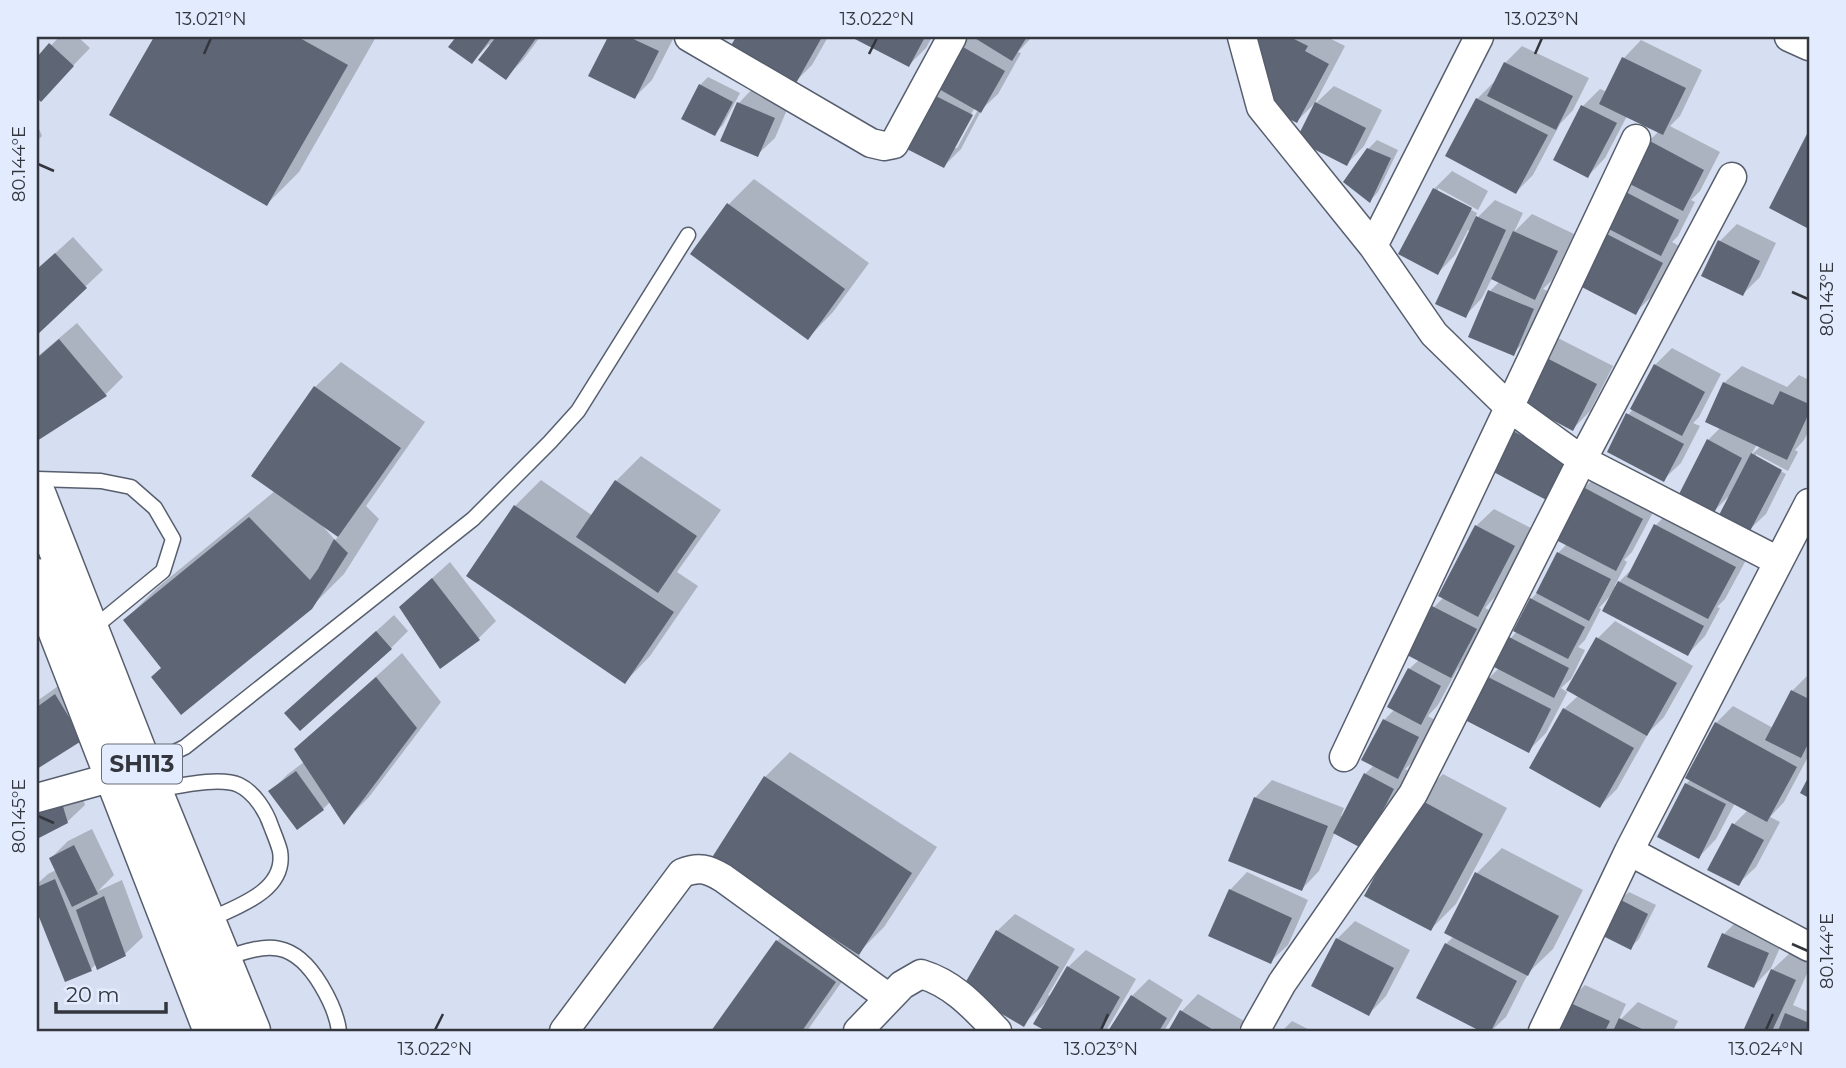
<svg xmlns="http://www.w3.org/2000/svg" width="1846" height="1068" viewBox="0 0 1846 1068" font-family="Montserrat,sans-serif">
<rect width="100%" height="100%" fill="#d6dff1"/>
<!-- shadow -->
<path fill="#0003" fill-rule="evenodd" d="M59,37h19l12,11 -49,51 -4,-4v-35z
M156,37h220l-77,135 -32,32 -156,-90z
M458,37h82l-17,23 -17,17 -15,-31 -2,-2 -17,18 -21,-15z
M610,37h64l-22,43 -17,17 -44,-22z
M738,37h90l-16,28 -18,18 -62,-36z
M855,37h77l-6,11 -17,17z
M965,37h67l-14,15 3,1 -23,41 -16,15 -21,40 -17,17 -40,-21zM975,107l4,1 -22,40h-4z
M1258,37h69l18,9 -30,57 -18,18 -31,-17z
M1641,40l61,30 -22,46 -10,10 50,26 -20,39 -9,9 4,2 -17,34 -6,6 7,4 -26,49 -17,17 -62,-31 50,-90 8,-8 17,-42 10,-10 -32,-15 -22,42 -17,18 -5,-70 17,-17 7,3 17,-34z
M1522,46l67,32 -16,32 -13,14 -27,51 -17,17 -39,-93 17,-17 11,-19z
M708,77l32,16 -17,32 -8,8 -15,-48z
M756,85l35,15 -16,38 -18,17 -18,-52z
M1334,86l48,24 -18,36 -17,18 -31,-61z
M37,124l5,12 -5,5z
M1377,140l21,10 -20,42 -8,9 -2,-52z
M1452,171l36,20 -10,19 -40,-22v4l39,21 -3,8 21,-21 28,13 -9,19 18,-18 42,20 -22,46 -9,9 7,3 -19,44 -18,17 -23,-62 10,-10 -8,-3 -10,20 -17,18 6,-85 -3,-1 -13,25 -17,18 -4,-84z
M754,179l115,84 -36,49 -25,26 -115,-85 36,-49z
M1737,224l39,19 -16,34 -17,17 -23,-53z
M73,237l30,33 -66,62v-62z
M77,323l46,54 -17,17 -69,45v-82z
M1558,338l55,28 -23,45 -17,18 -32,-74z
M1672,348l49,26 -22,43 -6,6 7,3 -19,37 -18,17 -35,-65 5,-6 22,-44z
M341,362l84,60 -59,84 13,13 -35,55 -33,33 -186,13 32,-32 118,-97 40,-104zM320,523l19,13 -4,4z
M1742,366l45,21 12,-12 10,5v50l-5,10 -9,10 3,2 -10,19 -32,-17v4l30,16 -20,40 -18,17 -18,-36 -19,19 -3,-74 13,-13 3,-44zM1757,444l4,2 -10,9z
M1528,413l61,32 -37,56 -42,-71z
M641,456l80,54 -44,62 21,14 -48,70 -25,26 -156,-106 46,-70 26,-26 52,36 23,-35z
M1602,471l57,30 -27,51 -8,8 3,2 -13,25 20,-20 22,-42 17,-17 79,41 -27,50 -8,8 3,1 -15,28 -17,18 -77,-59 -12,13 2,1 -16,31 -7,7 7,3 -14,29 -10,9 6,4 31,-54 17,-17 78,45 -29,51 -15,15 -32,57 -17,17 -36,-97 15,-14 -10,-6 -23,44 -18,18 -39,-73 10,-10 -3,-2 15,-28 6,-7 -1,-1 15,-31 8,-8 19,-38 9,-9 17,-56z
M1494,509l37,19 -36,69 -10,11 8,4 -25,46 -11,12 -19,35 -10,11 7,4 -20,40 -10,9 5,3 -30,57 -45,3 -16,39 -17,18 -47,-91 17,-18 72,28 -3,8 2,1 22,-43 9,-9 10,-45 11,-11 14,-40 11,-10 14,-52 10,-10 32,-71z
M450,562l46,59 -17,17 -38,28 -22,-76z
M394,615l14,16 -17,17 -105,65z
M402,653l39,49 -72,95 -25,25 -13,-21 -8,8 -52,-18 17,-17 16,-12 -8,-13z
M81,670l1,68 -45,29v-66z
M1809,674v81l-25,47 -14,15 10,5 -24,45 -18,17 -28,-15 24,-45 14,-14 -13,-7 -19,36 -17,18 -13,-73 5,-5 25,-56 17,-17 40,22 19,-37z
M790,752l147,95 -53,80 -27,27 3,2 -53,75h-93l63,-90 26,-25 -38,-139z
M1443,774l64,34 -51,96 -25,25 -13,-130z
M80,787l5,18 -18,17 -30,15v-33z
M92,829l22,46 -16,16 24,-11 21,57 -18,17 -28,9 -6,6 -25,11 -29,-73v-23l11,-10 8,-4 -5,-12 17,-17z
M1502,848l81,42 -30,59 -24,23 -23,45 -15,14h-7l-65,-34 27,-53 8,-8 23,-63z
M1247,872l61,28 -20,45 -18,17 -40,-72z
M1629,892l27,13 -17,34 -9,9 -10,-48z
M1015,914l60,35 -27,46 3,1 17,-29 18,-17 50,29 -30,52h-56l-14,-8 11,-22 -23,23 -27,-93z
M1741,917l44,19 -14,32 -17,18 -30,-52z
M1355,921l55,29 -24,46 -17,18 -32,-75z
M1790,953l19,8v8l-16,36 16,7v19h-64l27,-61z
M1149,979l34,21 -19,31h-54l22,-35z
M1585,985l41,19 -8,18 20,-20 40,19 -5,10h-119l13,-29z
M1198,994l46,27 -6,10h-68l11,-19z
M1292,1021l20,10h-30z"/>
<!-- building -->
<path fill="#5e6675" d="M154,37h144l50,28 -81,141 -158,-91z
M456,37h36l-20,27 -24,-17z
M496,37h41l-31,43 -28,-20z
M608,37h21l30,14 -24,48 -47,-23z
M736,37h86l-27,48 -65,-38z
M851,37h74l-16,30z
M973,37h54l-15,24z
M1256,37h34l18,9 -3,5 24,13 -32,59 -32,-17z
M49,43l25,23 -33,36 -4,-4v-41z
M956,43l49,28 -24,42 -49,-28z
M1622,57l64,31 -23,47 -64,-31z
M1504,62l69,34 -17,34 -69,-34z
M699,84l34,18 -18,34 -34,-17z
M930,93l43,22 -29,53 -43,-22z
M1476,98l72,37 -32,59 -71,-38z
M737,102l38,16 -17,39 -38,-16z
M1315,102l51,26 -19,38 -51,-26z
M1581,105l36,18 -29,55 -35,-18z
M1809,130v99l-40,-21z
M1648,140l56,30 -21,41 -57,-29z
M1367,148l24,10 -21,45 -27,-21z
M1433,188l39,20 -34,67 -40,-21z
M1622,190l57,30 -18,36 -58,-30z
M727,203l118,86 -37,51 -118,-86z
M1476,216l30,14 -40,88 -31,-14z
M1599,230l64,33 -27,52 -64,-33z
M1513,231l45,20 -23,49 -44,-21z
M1718,240l42,21 -17,35 -42,-20z
M55,253l32,35 -50,47v-66z
M1488,290l46,19 -20,47 -46,-19z
M59,339l48,57 -70,45v-83z
M1539,354l58,30 -24,47 -58,-31z
M1654,364l51,28 -23,44 -52,-27z
M1723,382l50,23 7,-14 29,13v9l-22,47 -82,-38z
M314,386l87,62 -63,89 -87,-61z
M1626,413l58,31 -20,38 -57,-30z
M1509,429l64,33 -21,41 -64,-34z
M1707,439l35,19 -30,59 -35,-19z
M1751,453l31,17 -33,63 -31,-16z
M615,480l82,56 -39,57 -82,-56z
M1583,487l60,32 -27,52 -60,-31z
M514,505l160,107 -49,72 -159,-108z
M249,517l61,63 8,-11 16,-30 14,14 -36,56 -131,106 -30,-38 10,-9 -38,-48z
M1654,524l82,43 -28,52 -81,-42z
M1475,525l40,21 -37,71 -40,-21z
M1557,552l54,27 -22,42 -53,-28z
M432,578l48,62 -40,29 -41,-62z
M1618,581l86,45 -16,30 -86,-45z
M1530,598l55,29 -17,32 -55,-28z
M1432,606l45,23 -26,49 -44,-23z
M376,631l16,18 -92,82 -16,-18z
M1509,637l60,31 -15,30 -60,-31z
M1596,637l81,46 -30,53 -81,-46z
M1408,668l33,18 -20,39 -34,-18z
M376,677l41,51 -73,97 -50,-76z
M1488,677l63,32 -22,44 -64,-33z
M1791,690l18,9v43l-8,16 -36,-18z
M55,694l28,46 -46,29v-62z
M1563,708l71,40 -34,60 -71,-40z
M1383,719l36,18 -21,42 -37,-19z
M1715,722l82,45 -30,55 -82,-44z
M296,771l28,39 -27,20 -29,-39z
M1364,773l30,16 -31,60 -30,-16z
M764,776l148,97 -53,82 -148,-96z
M1809,776v22l-9,-5z
M1685,783l41,21 -27,55 -42,-22z
M1254,797l74,29 -26,65 -74,-30z
M1417,798l66,36 -52,97 -67,-35z
M62,803l6,20 -31,16v-26z
M1732,823l32,17 -25,46 -32,-16z
M74,845l24,49 -26,13 -23,-49z
M1475,872l84,44 -31,60 -84,-43z
M55,879l37,92 -27,11 -28,-70v-25z
M1229,889l63,29 -21,46 -63,-28z
M104,896l22,60 -29,14 -21,-60z
M1619,899l29,15 -17,36 -30,-15z
M996,930l63,37 -35,60 -63,-37z
M1722,933l47,20 -15,35 -47,-21z
M1336,938l58,30 -25,48 -58,-30z
M776,940l60,42 -34,49h-91z
M1445,943l72,38 -26,50h-11l-64,-33z
M1067,966l53,31 -19,34h-55l-13,-7z
M1771,969l25,11 -24,51h-29z
M1131,995l36,23 -8,13h-51z
M1566,1001l44,20 -5,10h-53z
M1180,1010l35,21h-47z
M1785,1013l24,10v8h-31z
M1619,1018l27,13h-33z"/>
<g fill="none" stroke-linecap="round" stroke-linejoin="round">
<!-- lane casing -->
<g stroke="#575e6d" stroke-width="17">
<path id="lane" d="M37,479l64,2 30,6 24,21 18,31 -10,32 -72,59
M144,767l41,-20 288,-228 77,-77 28,-31 110,-176
M154,790c21,-3 65,-14 85,-5 15,7 27,26 32,41 3,8 7,17 9,25 7,40 -44,56 -72,69
M223,959c46,-17 71,-19 98,26 9,15 16,30 18,46"/>
</g>
<!-- street casing -->
<g stroke="#575e6d" stroke-width="31">
<path id="street" d="M689,37l182,106 13,3 10,-2 58,-107
M1242,37l19,70 112,139
M1479,37l-106,209 61,88 76,74 72,52 196,101
M1789,37l20,9
M1344,757l292,-618
M37,798l94,-26
M1629,851l180,96
M564,1031l118,-158c17,-7 26,-4 41,5l166,120
M858,1031l44,-46 19,-11c33,10 53,33 76,57
M1255,1031l27,-48 131,-189 169,-334 150,-283
M1543,1031l86,-180 180,-348"/>
</g>
<!-- primary casing -->
<g stroke="#575e6d" stroke-width="41">
<path id="primary" d="M37,496l106,271 108,264
M37,578l176,453"/>
</g>
<!-- lane -->
<use href="#lane" stroke="#fff" stroke-width="14"/>
<!-- street -->
<use href="#street" stroke="#fff" stroke-width="28"/>
<!-- primary -->
<use href="#primary" stroke="#fff" stroke-width="38"/>
</g>
<!-- ticks -->
<path fill="none" stroke="#33363d" stroke-width="2.5" d="M204,54l7,-16M869,54l8,-16M1535,54l7,-16M38,164l16,7M1792,292l16,7M38,816l16,7M1792,944l16,7M435,1030l8,-16M1101,1030l7,-16M1766,1030l7,-16"/>
<g text-anchor="middle" dominant-baseline="central" stroke-width="7" stroke-linejoin="round" paint-order="stroke">
<!-- shield labels -->
<rect fill="#e3ecfe" stroke="#686d77" stroke-width="2" x="102" y="744.5" width="80" height="39" rx="5"/>
<g font-size="23" font-weight="bold" fill="#33363d">
<text x="142" y="764">SH113</text>
</g>
</g>
<!-- border -->
<rect width="1846" height="1068" fill="none" stroke="#e3ecfe" stroke-width="77"/>
<!-- scale -->
<path d="M56 1002v10h110v-10" fill="none" stroke="#33363d" stroke-width="3.5"/>
<text x="66" y="1002" font-size="21" fill="#33363d" stroke="#e3ecfe" stroke-width="5" paint-order="stroke">20 m</text>
<rect x="38" y="38" width="1770" height="992" fill="none" stroke="#33363d" stroke-width="2.5"/>
<g font-size="18" text-anchor="middle" fill="#33363d">
<text x="211" y="25">13.021°N</text>
<text x="877" y="25">13.022°N</text>
<text x="1542" y="25">13.023°N</text>
<text transform="translate(19 164) rotate(-90)" y="6">80.144°E</text>
<text transform="translate(1827 299) rotate(-90)" y="6">80.143°E</text>
<text transform="translate(19 816) rotate(-90)" y="6">80.145°E</text>
<text transform="translate(1827 951) rotate(-90)" y="6">80.144°E</text>
<text x="435" y="1055">13.022°N</text>
<text x="1101" y="1055">13.023°N</text>
<text x="1766" y="1055">13.024°N</text>
</g>
</svg>
